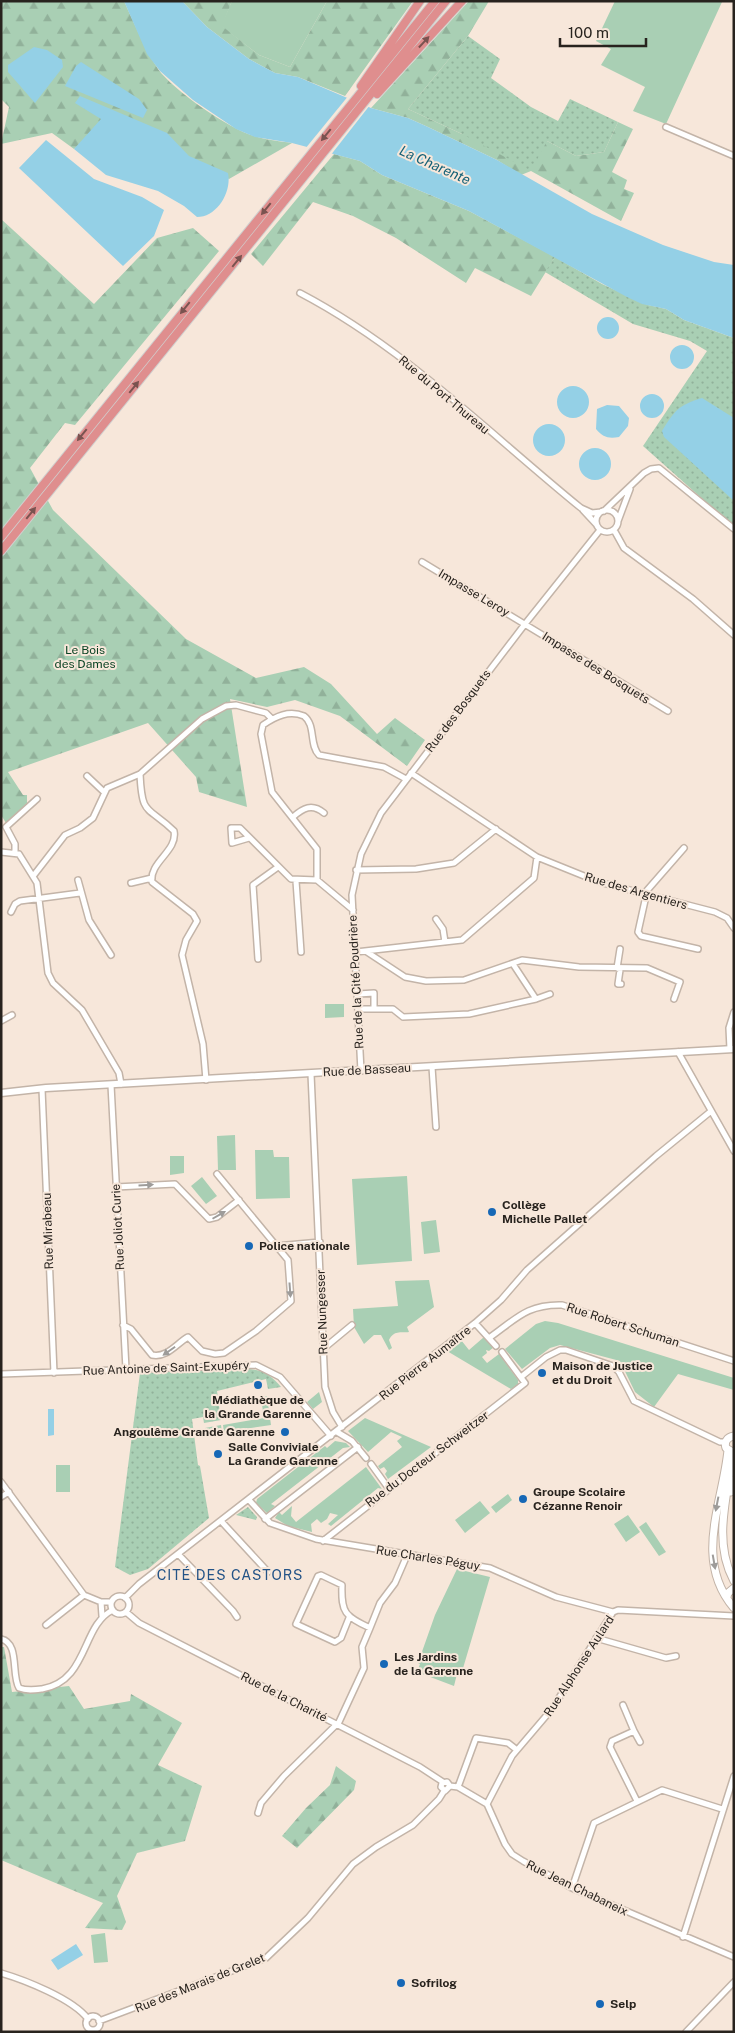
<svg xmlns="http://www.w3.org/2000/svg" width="735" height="2033" viewBox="0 0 735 2033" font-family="'Public Sans',sans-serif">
<defs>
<pattern id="forest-firs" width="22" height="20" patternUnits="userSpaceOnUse" patternTransform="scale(1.25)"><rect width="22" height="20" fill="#a9cfb4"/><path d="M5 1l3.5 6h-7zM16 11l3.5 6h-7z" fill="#91b19a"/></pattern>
<pattern id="park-dots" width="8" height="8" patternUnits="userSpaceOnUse" patternTransform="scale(1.25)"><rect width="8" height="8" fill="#a9cfb4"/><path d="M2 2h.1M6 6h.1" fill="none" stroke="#91b19a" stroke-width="1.8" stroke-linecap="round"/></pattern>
</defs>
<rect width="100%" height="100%" fill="#f7e7da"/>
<!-- grass -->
<path fill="#a9cfb4" d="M232,1h95l-37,66 -31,-12 -38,-29z
M615,1l107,1 -56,122 -33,-13 12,-24 -44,-22 10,-16 -15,-8z
M325,1004h19v13l-19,1z
M235,1135l1,35h-18l-1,-34z
M255,1150h18l1,7h15l1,41 -34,1z
M170,1156h14v17l-14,2z
M407,1176l5,85 -55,4 -5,-86z
M202,1177l15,19 -11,8 -15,-18z
M436,1220l4,32 -16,2 -3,-32z
M429,1280l5,27 -27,20 2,5c-9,1 -15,-2 -20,8l3,8 -3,2 -8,-15h-7l-10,9 -10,-17 -1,-18 45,-3 -3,-25z
M545,1321l13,2 176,55v12l-56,-16 -24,33 -19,-15 -15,-31 -60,-16 -10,3 -28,21 -17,-20 31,-25z
M484,1337l10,10 -5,4 -3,-1 1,3 -5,4 5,6 12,-9 19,26v5l-7,4 -64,-38 14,-11 8,10z
M319,1392l3,10 -9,7 -6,-7z
M267,1396l4,29 -47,7 -1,-7 41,-7 -3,-20z
M365,1418l66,29 -43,32 -3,-5 2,-3 -3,-4 -4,2 -2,-3 24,-19 -5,-6 5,-4 -11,-5 -23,20 -20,-21z
M221,1425l1,7 -16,3 -1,-7z
M335,1441l11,2 4,4 -7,1 -72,56 4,2 -8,7 -11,-10 1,-4 68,-53 2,2z
M56,1465h14v27h-14z
M366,1467l16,22 -4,-1 -47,38 -3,-2 10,-9 -8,-2 -3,6 -6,4 -4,-4 -6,5 1,8 -24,-6 -13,-8 4,-6 3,3 10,-9 -1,10 5,6z
M508,1494l4,6 -16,13 -5,-6z
M480,1501l10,12 -25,20 -10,-13z
M628,1515l12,17 -14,10 -12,-18z
M646,1522l20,30 -7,4 -20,-29z
M457,1569l33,8 -29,98 -4,-1 -3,12 -37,-14 3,-8 -2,-1 17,-48z
M105,1933l3,29 -14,1 -3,-28z"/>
<!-- forest -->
<path fill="url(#forest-firs)" d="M1,1h123c11,24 20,46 34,68 15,21 71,60 96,67 12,4 25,5 38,7l-63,36 -117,-60 -38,30 -22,-16 -51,11 8,-37 -8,-8z
M182,1h50l-10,25 37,29 31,12 37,-66h86l-68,95 -47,-19 -23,-4 -26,-14 -42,-32z
M469,1h20l-21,35 -60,73 54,25 85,7 29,15 28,-4 14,-30 15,7 -21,43 15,8 -3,9 10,4 -13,28 -90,-50 -10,4 -24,-15 -69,-33 -20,-9 -37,-10z
M334,154l26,7 22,14 87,36 86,46 -24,39 -56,-28 -9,15 -70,-45 -43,-22 -40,-14 -50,64 -12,-12z
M1,219l93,85 63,-66 36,-10 26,23 -144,174 -10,-2 -35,45 23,42 133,129 70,39 48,-11 27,17 46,50 18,-16 30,22 -18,26 -67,-50 -45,-16 -28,7 -37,-8 17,108 -48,-15 -3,-15 -48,-54 -140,49 15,23h4v10l-21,18 -5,-8z
M1,1647h3l8,45 57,-6 15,23 46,-8 1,-7 51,29 -24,42 44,21 -17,55 -48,12 -20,43 9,26 -4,8 -37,-2 18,-25 -102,-43z
M336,1766l20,15 -2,9 -57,58 -15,-12 24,-28 24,-23z"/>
<!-- park -->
<path fill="url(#park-dots)" d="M468,36l32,23 -9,19 40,29 27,14 12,-22 48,23 -14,30 -28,4 -29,-15 -16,30 -69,-37 -54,-25z
M555,257l47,27 46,21 18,4 18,11 50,18v189l-91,-81 64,-95 -17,-10 -57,-17 -88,-52z
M249,1369c14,1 23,7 32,18l-13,2 -2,-10 -49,12 4,29 -17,3 -1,-6 -11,2 6,46 2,1 9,52 -61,51 -18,6 -15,-8 25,-194z
M248,1507l9,10 -1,3 -20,-5z"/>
<!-- water -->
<path fill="#94d0e6" d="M124,1h58l25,26 42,32 26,14 23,4 73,31 37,10 20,9 69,33 95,54 71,31 51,17 20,3v73l-50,-18 -18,-11 -24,-5 -15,-7 -158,-86 -87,-36 -22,-14 -68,-18 -37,-6 -19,-8 -43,-29 -33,-29 -13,-17z
M34,47l13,3 15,10 1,7 -28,36 -27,-31v-7z
M81,62l58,37 8,11 -4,8 -78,-32 11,-20z
M80,96l87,37 22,23 39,17c4,19 -11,44 -31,44l-13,-11 -26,-15 -52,-16 -32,-26 27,-30 -26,-16z
M46,140l48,39 48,18 22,13 -10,26 -31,30 -104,-98z
M597 328a11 11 0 1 1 22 0a11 11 0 1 1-22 0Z
M670 357a12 12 0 1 1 24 0a12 12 0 1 1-24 0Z
M557 402a16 16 0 1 1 32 0a16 16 0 1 1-32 0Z
M640 406a12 12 0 1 1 24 0a12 12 0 1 1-24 0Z
M702,398l32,20v83l-70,-64 -2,-6c13,-21 17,-26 40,-33z
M607,405l12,1 10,12 -1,8 -9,11c-11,2 -16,0 -23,-8l1,-20z
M533 440a16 16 0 1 1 32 0a16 16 0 1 1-32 0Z
M579 464a16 16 0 1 1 32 0a16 16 0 1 1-32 0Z
M48,1409h6v26l-6,1z
M76,1944l7,11 -25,15 -7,-10z"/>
<!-- pier -->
<path fill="#f7e7da" d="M349,95l21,10 -40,51 -25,-7z"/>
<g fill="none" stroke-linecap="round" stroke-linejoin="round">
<!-- minor casing -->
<g stroke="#c3b4a8" stroke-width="8">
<path id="minor" d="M666,127l68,29
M300,293c105,55 190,141 281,215l11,5 9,-1
M583,510l13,14
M596 521a11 11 0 1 1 22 0a11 11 0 1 1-22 0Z
M604,511l40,-38 7,-4 8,-1 75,61
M618,521l12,-32
M614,530l10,18 69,51 41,36
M422,562l246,149
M411,773l126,84 62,25 116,30 12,6 7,10
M87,776l17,16
M293,817c10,-9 19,-14 31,-4
M249,838l-17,5 -1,-15h9l51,51 26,1 36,30
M1,852l18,2 18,29 11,90 5,10 29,27 37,63 2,11
M15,852v-8l-9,-17 31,-28
M356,870l60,-1 38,-6 42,-34
M34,875l31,-40 15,-7 13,-10 14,-30 33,-14
M78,880l11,40 22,35
M317,880v-31l-45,-57 -11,-58 2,-9c13,-9 26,-15 41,-9 12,9 5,29 15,39l65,12 22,12
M296,881l5,71
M131,883l21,-5
M643,895l41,-47
M646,896l-8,36 3,4 57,13
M11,912l4,-8 5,-3 60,-8
M436,919l7,10 2,13
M620,949l-3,19 3,2 -2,14h3
M356,952l106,-12 72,-62 3,-21
M367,952l38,25 21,4 38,-1 58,-20 57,7 68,1 33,14 -6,17
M258,959l-5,-74 25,-18
M358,994l16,-1v15
M536,999l14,-5
M359,1009h34l10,8 66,-3 67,-15 -23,-35
M1,1021l11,-6
M730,1049l-1,-21 5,-16
M678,1052l56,99
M432,1067l4,60
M361,1071l-9,-176 9,-41 20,-41 144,-189 75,-94
M311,1074l14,313 8,25 9,15
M206,1080l-3,-36 -21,-89 4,-15 11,-19 -4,-7 -41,-32c-3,-20 26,-31 22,-51 -27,-26 -32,-14 -34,-57l62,-55 24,-13 10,-1 30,8 6,6
M111,1085l15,284
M42,1089l12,284
M116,1187l59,-3 34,35 8,-2 22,-17
M276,1246l44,-4
M475,1323l21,23
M123,1325l8,4 21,26c15,3 24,-11 36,-18l14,14 13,3 9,-1 32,-22 35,-30 -3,-41 -71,-86
M489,1338c27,-19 38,-34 73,-33l172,56
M323,1349l29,-24
M1,1374l255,-9 24,12 51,59
M521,1377l25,-20 14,-7h6l47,16 6,6 15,29 86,41h5
M337,1432l15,9 14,17
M371,1464l18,25
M1,1482l83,113 17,7h10
M1,1497l8,-5
M249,1500l21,23 46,16 174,29 66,29 57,15
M265,1519l93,-72
M221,1521l47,51
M323,1541l202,-158 -23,-31
M178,1554l55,57 4,6
M111 1605a9 9 0 1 1 18 0a9 9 0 1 1-18 0Z
M125,1598l14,-14 336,-261 26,-23 26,-30 129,-114 54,-44
M101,1602l1,14
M126,1612l13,11 281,144 23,15
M349,1618l-8,20 -6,4 -39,-18 22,-48 3,-1 21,10c-1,28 3,31 28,43
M46,1625l38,-30
M596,1638l70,20 10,-2
M1,1639c19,4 10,36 18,49 8,3 15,2 23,1 47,-8 39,-64 71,-79
M623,1705l11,26 -22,10 -2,6 27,54
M634,1731l6,11
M450,1786l-5,5 -4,-4 1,-4 5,-1 3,4 8,1 29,17 18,40 7,10 11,7 49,27 162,69
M458,1787l18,-49 32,5 9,7
M487,1804l25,-48 40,-47 61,-97 5,-2 116,6
M258,1813l3,-10 23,-27 55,-54 25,-54 -2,-21 8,-19 10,-25 15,-20 13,-30
M572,1888l22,-65 68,-33 60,19
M683,1937l51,-161
M1,1973c24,7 72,26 87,46
M86 2023a7 7 0 1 1 14 0a7 7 0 1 1-14 0Z
M99,2021l167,-63 42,-40 45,-54 23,-17 37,-22 26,-26 5,-8
M686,2032l48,-50"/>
</g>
<!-- tertiary casing -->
<g stroke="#c3b4a8" stroke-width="9">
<path id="tertiary" d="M1,1093l45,-5 688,-39"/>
</g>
<!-- secondary casing -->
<g stroke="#c3b4a8" stroke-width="9">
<path id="secondary" d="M728,1450c-5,53 -35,110 6,158
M731,1451l-5,-3c-2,-6 1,-11 8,-12
M733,1452c-5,42 -21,89 1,129
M731,1492l3,-12
M727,1597l1,-4 6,-5"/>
</g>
<!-- trunk casing -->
<g stroke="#d0cfce" stroke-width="10">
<path id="trunk" d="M361,86l59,-85
M377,94l85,-93
M1,537l434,-536
M1,551l445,-550"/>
</g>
<!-- minor -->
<use href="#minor" stroke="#fff" stroke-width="5"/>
<!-- tertiary -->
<use href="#tertiary" stroke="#fff" stroke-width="6"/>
<!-- secondary -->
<use href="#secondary" stroke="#fff" stroke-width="7"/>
<!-- trunk -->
<use href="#trunk" stroke="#df8e8e" stroke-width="8"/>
</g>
<!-- one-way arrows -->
<defs><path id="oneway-solid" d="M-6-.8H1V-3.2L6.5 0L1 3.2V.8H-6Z" transform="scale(1.25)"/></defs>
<g fill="#7a5350">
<use href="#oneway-solid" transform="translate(424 42) rotate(-47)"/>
<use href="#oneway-solid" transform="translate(326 135) rotate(129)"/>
<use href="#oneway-solid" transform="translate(266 209) rotate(129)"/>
<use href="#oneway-solid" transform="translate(237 261) rotate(-51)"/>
<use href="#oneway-solid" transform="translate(185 308) rotate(129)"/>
<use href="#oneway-solid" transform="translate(134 387) rotate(-51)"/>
<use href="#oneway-solid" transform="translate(82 435) rotate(129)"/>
<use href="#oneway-solid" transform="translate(31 513) rotate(-51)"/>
</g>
<g fill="#9e9c9a">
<use href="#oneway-solid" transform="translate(146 1185) rotate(-3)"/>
<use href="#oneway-solid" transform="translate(219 1215) rotate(-30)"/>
<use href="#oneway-solid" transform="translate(290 1290) rotate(86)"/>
<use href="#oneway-solid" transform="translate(169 1351) rotate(145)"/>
<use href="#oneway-solid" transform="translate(717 1504) rotate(101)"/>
<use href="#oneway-solid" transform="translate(714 1562) rotate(80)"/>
</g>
<!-- markers -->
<g fill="#1768b6" stroke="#f7e7da" stroke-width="2">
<circle cx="492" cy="1212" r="5"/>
<circle cx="249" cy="1246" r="5"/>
<circle cx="542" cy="1373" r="5"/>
<circle cx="258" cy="1385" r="5"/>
<circle cx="285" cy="1432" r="5"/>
<circle cx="218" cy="1454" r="5"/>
<circle cx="523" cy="1499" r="5"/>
<circle cx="384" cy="1664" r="5"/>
<circle cx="401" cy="1983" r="5"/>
<circle cx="600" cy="2004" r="5"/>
</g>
<g text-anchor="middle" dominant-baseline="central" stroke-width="4" stroke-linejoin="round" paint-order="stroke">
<!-- street labels -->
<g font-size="12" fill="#28231e" stroke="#f7e7da">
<text transform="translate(444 395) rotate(40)">Rue du Port Thureau</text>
<text transform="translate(474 593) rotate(31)">Impasse Leroy</text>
<text transform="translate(596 668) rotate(32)">Impasse des Bosquets</text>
<text transform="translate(458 711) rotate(-53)">Rue des Bosquets</text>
<text transform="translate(636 891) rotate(16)">Rue des Argentiers</text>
<text transform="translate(356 982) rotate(-93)">Rue de la Cité Poudrière</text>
<text transform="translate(367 1070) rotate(-3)">Rue de Basseau</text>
<text transform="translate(118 1227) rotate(-93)">Rue Joliot Curie</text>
<text transform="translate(48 1231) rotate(-92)">Rue Mirabeau</text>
<text transform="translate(322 1312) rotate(-92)">Rue Nungesser</text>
<text transform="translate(623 1325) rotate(18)">Rue Robert Schuman</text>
<text transform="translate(425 1363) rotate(-38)">Rue Pierre Aumaître</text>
<text transform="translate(166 1368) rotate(-2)">Rue Antoine de Saint-Exupéry</text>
<text transform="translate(427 1459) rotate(-37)">Rue du Docteur Schweitzer</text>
<text transform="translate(428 1558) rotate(9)">Rue Charles Péguy</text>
<text transform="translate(579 1666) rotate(-57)">Rue Alphonse Aulard</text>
<text transform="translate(284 1697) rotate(27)">Rue de la Charité</text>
<text transform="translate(577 1888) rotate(26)">Rue Jean Chabaneix</text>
<text transform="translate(200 1983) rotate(-22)">Rue des Marais de Grelet</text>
</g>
<!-- park labels -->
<g font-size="12" fill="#0a4324" stroke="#f7e7da">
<text x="85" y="650">Le Bois<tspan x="85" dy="14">des Dames</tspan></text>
</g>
<!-- poi labels -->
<g font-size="12" font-weight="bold" fill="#28231e" stroke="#f7e7da" text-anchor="start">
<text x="502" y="1205">Collège<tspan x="502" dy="14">Michelle Pallet</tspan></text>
<text x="259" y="1246">Police nationale</text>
<text x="552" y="1366">Maison de Justice<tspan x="552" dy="14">et du Droit</tspan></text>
<text x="258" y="1400" text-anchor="middle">Médiathèque de<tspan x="258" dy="14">la Grande Garenne</tspan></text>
<text x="275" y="1432" text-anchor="end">Angoulême Grande Garenne</text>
<text x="228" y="1447">Salle Conviviale<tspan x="228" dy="14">La Grande Garenne</tspan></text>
<text x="533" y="1492">Groupe Scolaire<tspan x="533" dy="14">Cézanne Renoir</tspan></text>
<text x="394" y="1657">Les Jardins<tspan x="394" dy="14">de la Garenne</tspan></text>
<text x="411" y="1983">Sofrilog</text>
<text x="610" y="2004">Selp</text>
</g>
<!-- water labels -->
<g font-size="14" font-style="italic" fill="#146177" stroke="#f7e7da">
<text transform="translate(435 165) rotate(24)">La Charente</text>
</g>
<!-- neighbourhood labels -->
<g font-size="14" letter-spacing="1" fill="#235387" stroke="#f7e7da">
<text x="230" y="1575">CITÉ DES CASTORS</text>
</g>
</g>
<!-- border -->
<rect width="735" height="2033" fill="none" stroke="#28231e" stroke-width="5"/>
<!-- scale -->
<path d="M560 38v8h86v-8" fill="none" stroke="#28231e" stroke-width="2.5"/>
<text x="568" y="38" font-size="15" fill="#28231e" stroke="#f7e7da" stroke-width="4" paint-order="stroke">100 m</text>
</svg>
